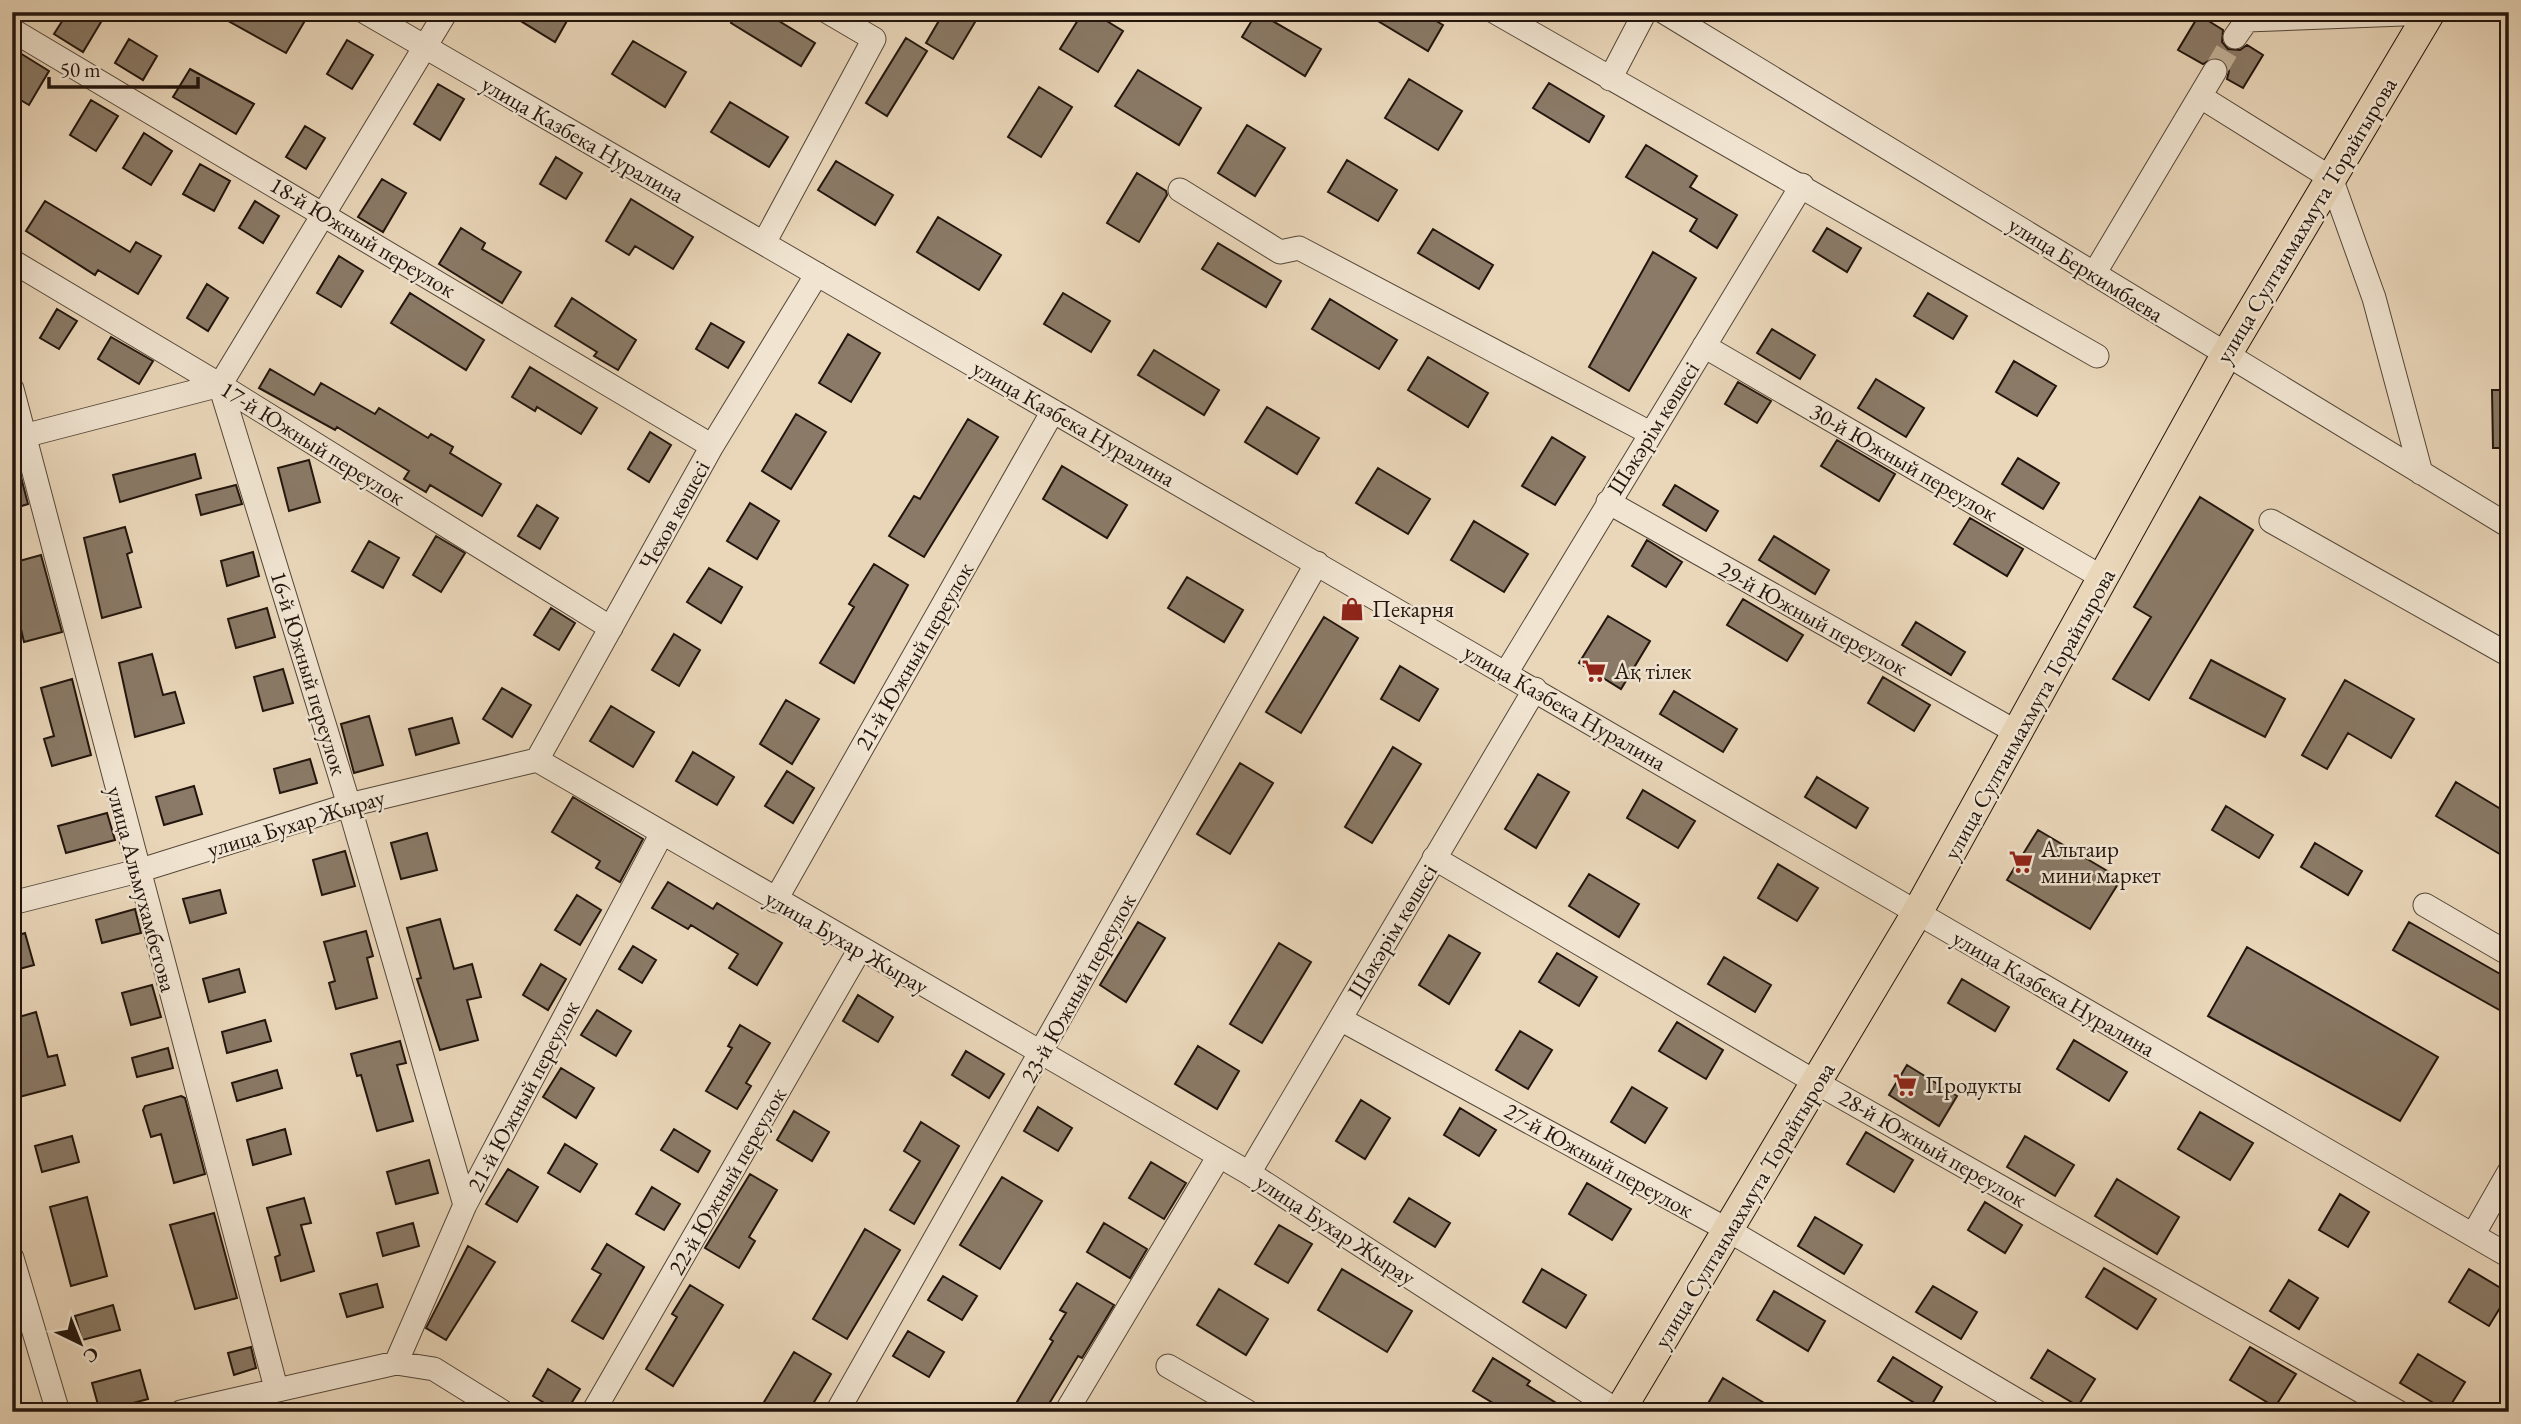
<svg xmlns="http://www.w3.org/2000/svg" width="2521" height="1424" viewBox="0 0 2521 1424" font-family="'EB Garamond',serif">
<rect width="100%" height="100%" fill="#ead7ba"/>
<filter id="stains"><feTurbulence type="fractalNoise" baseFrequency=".00286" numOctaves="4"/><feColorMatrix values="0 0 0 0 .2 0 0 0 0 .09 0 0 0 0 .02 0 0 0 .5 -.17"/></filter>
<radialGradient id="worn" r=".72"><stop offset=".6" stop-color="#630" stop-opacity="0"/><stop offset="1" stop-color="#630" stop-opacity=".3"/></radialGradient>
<!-- building -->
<path fill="#8a7a67" stroke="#22150d" stroke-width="2" d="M68,12h39l-24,40 -29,-18z
M212,12h98l-24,41z
M506,12h66l-17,30z
M738,12h26l51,31 -14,23 -70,-43z
M944,12h37l-28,47 -27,-16z
M1083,12h9l31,19 -25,41 -38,-23z
M1257,12l64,37 -16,27 -63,-39z
M1363,12h58l22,13 -15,26z
M2199,15l24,15 -1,12 6,7 12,1 7,-5 16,10 -20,33 -16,-9 2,-8 -6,-12 -8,-2 -12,7 -25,-14z
M906,38l21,13 -40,65 -21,-13z
M129,39l28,17 -14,24 -28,-17z
M347,40l26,15 -21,34 -25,-15z
M633,41l53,31 -21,35 -53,-33z
M20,53l29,18 -20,34 -17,-10v-28z
M190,69l64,35 -18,30 -63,-37z
M1138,70l63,38 -22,37 -64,-39z
M1409,79l53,32 -24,39 -53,-32z
M1549,83l55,33 -15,26 -56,-34z
M438,84l26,15 -24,41 -26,-16z
M1039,87l33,20 -31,50 -33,-20z
M91,100l27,16 -22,35 -26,-16z
M730,102l58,35 -19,30 -58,-35z
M1247,125l38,23 -30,48 -37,-23z
M305,126l20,12 -19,31 -20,-12z
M144,133l28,18 -21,34 -28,-17z
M1646,145l51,31 -7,11 47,28 -20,33 -27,-17 7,-12 -71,-42z
M556,157l26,16 -16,26 -26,-15z
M1347,160l50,30 -19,31 -50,-29z
M836,161l57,34 -18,30 -57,-35z
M200,164l30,17 -16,30 -31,-17z
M1137,173l29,18 1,4 -28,47 -32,-19z
M382,179l24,14 -23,39 -25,-15z
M631,199l62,38 -20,32 -38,-23 -6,9 -23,-14z
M45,201l85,51 6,-10 25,14 -23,38 -40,-24 -3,5 -69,-44z
M255,201l24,15 -16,27 -24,-15z
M938,217l63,38 -22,35 -62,-38z
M461,228l24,15 -3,6 39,23 -19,31 -63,-39z
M1827,228l34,20 -14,24 -34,-21z
M1433,229l60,36 -14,24 -61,-36z
M1218,243l63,38 -15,26 -64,-38z
M1653,252l43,26 -67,113 -40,-24z
M339,256l24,15 -22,36 -24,-14z
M207,284l21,14 -20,33 -21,-13z
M410,293l74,47 -18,30 -75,-47z
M1063,293l47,28 -19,31 -47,-28z
M1928,293l39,23 -14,23 -39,-23z
M572,298l64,42 -18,30 -24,-14 3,-4 -42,-26z
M1330,299l67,41 -18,29 -67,-40z
M57,309l20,12 -18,28 -19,-11z
M711,323l33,19 -16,26 -32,-19z
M1772,329l43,26 -15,24 -43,-26z
M848,334l32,19 -29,49 -32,-19z
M111,337l42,24 -14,23 -41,-25z
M1154,350l65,40 -15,25 -66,-40z
M1428,357l60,36 -20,34 -60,-37z
M2014,361l42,25 -19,30 -41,-24z
M530,367l67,41 -16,26 -44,-27 -2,4 -23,-14z
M270,369l44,26 7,-12 54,31 4,-6 49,30 3,-4 22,13 -3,6 51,31 -19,32 -52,-31 -4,7 -22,-13 5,-8 -72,-44 -2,3 -76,-42z
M1876,379l48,29 -18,29 -48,-29z
M1738,382l33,19 -14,22 -32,-19z
M2492,390h17v58h-16z
M1267,407l52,31 -22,36 -52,-32z
M796,414l30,18 -35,57 -29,-18z
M968,419l30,18 -74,120 -35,-21 25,-40 6,3z
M650,432l21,13 -22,37 -21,-13z
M1552,437l33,20 -30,48 -33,-19z
M1837,440l58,34 -16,27 -58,-35z
M15,454l13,50 -16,5v-54z
M195,454l6,24 -81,24 -7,-27z
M2018,458l41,25 -16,26 -41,-25z
M309,460l11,42 -31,9 -11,-43z
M1062,466l65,39 -20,33 -64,-39z
M1378,468l52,31 -22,35 -52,-31z
M236,485l6,19 -41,11 -5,-20z
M1675,485l43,26 -12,20 -43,-26z
M2200,497l53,33 -104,170 -36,-21 38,-62 -17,-10z
M750,503l29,18 -22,38 -30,-18z
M537,505l21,13 -18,31 -22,-13z
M1970,518l53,31 -16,27 -53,-32z
M1474,521l54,33 -24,38 -53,-32z
M125,527l7,25 -5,2 14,53 -39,11 -18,-80z
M436,536l29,17 -24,39 -28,-17z
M1774,536l55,34 -14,24 -56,-34z
M1647,540l35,22 -16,25 -34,-21z
M369,541l30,17 -16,30 -31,-17z
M253,552l6,24 -32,10 -6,-25z
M41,555l21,77 -38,10 -12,-51v-28z
M874,564l34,21 -54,98 -34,-20 34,-56 -5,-3z
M709,568l33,19 -21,36 -34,-21z
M1187,577l56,33 -19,32 -56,-34z
M1743,599l60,36 -16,26 -60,-36z
M267,608l8,29 -39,11 -8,-29z
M551,608l24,15 -16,27 -25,-15z
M1608,616l42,25 -29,48 -42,-26z
M1324,617l34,21 -57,95 -35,-21z
M1916,622l49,30 -14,23 -49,-30z
M674,634l26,16 -21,36 -27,-16z
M152,654l11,41 12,-3 9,31 -49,14 -16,-74z
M2211,660l74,39 -20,38 -75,-39z
M1400,666l38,23 -19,32 -38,-22z
M283,669l10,34 -30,8 -9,-34z
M1883,677l47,28 -16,26 -46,-28z
M72,679l19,76 -39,11 -8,-27 10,-3 -13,-48z
M2345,680l69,39 -23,39 -43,-25 -21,36 -25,-14z
M502,688l29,17 -19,32 -29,-18z
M1674,691l63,38 -14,23 -63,-38z
M786,700l33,19 -27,45 -32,-20z
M611,706l43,26 -21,35 -43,-26z
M369,716l14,49 -29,8 -13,-49z
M452,718l7,25 -43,12 -7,-26z
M1393,747l28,17 -49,79 -27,-16z
M693,752l41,25 -17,28 -41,-24z
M310,759l7,24 -37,10 -6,-24z
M1240,763l33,20 -43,71 -33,-20z
M787,771l27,17 -21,35 -28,-17z
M1538,774l31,18 -33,56 -31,-19z
M1817,777l51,31 -12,20 -51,-31z
M2456,782l53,32v32l-6,10 -67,-40z
M194,786l8,28 -38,11 -8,-28z
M1643,790l52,31 -17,27 -51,-30z
M573,797l70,42 -23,43 -24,-14 4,-7 -48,-29z
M2226,806l47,29 -14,23 -47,-28z
M107,813l8,27 -49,13 -8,-27z
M2038,830l83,49 -31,50 -83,-49z
M427,833l10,37 -36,9 -10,-36z
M2315,843l47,28 -14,24 -47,-28z
M345,851l10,35 -33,9 -9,-35z
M1778,864l40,24 -21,33 -39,-23z
M1589,874l50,30 -20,33 -50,-31z
M668,882l45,27 4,-6 65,40 -25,42 -28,-17 9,-14 -47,-29 -3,4 -36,-21z
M220,890l6,23 -36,10 -7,-24z
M577,895l24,15 -21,35 -25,-15z
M135,909l6,24 -39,10 -6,-23z
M440,919l14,50 18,-5 9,33 -14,3 11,40 -38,10 -23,-71 4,-1 -14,-50z
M1138,922l27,16 -39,64 -26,-17z
M2409,922l100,57v24l-6,9 -110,-62z
M366,931l7,25 -6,2 10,40 -41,11 -7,-26 6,-2 -11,-39z
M25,933l9,32 -22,6v-34z
M1449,935l31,18 -31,51 -30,-19z
M1279,943l32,19 -49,81 -32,-19z
M633,946l23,14 -14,23 -23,-14z
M2247,947l191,110 -38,64 -192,-105z
M1557,953l40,24 -18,29 -40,-24z
M1724,957l47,28 -16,27 -47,-28z
M541,964l25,15 -18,31 -25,-15z
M239,969l6,23 -36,10 -6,-23z
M1962,979l47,28 -14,24 -47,-28z
M152,985l9,32 -30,8 -9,-32z
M858,995l35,22 -15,25 -35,-21z
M597,1010l34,21 -15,25 -35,-21z
M36,1012l12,45 9,-2 8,30 -46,12 -7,-24v-54z
M265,1020l6,21 -44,12 -5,-21z
M1677,1022l46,28 -17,29 -47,-28z
M740,1025l30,18 -24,40 5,3 -14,23 -31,-18 26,-43 -4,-2z
M1520,1031l32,19 -24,39 -32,-19z
M2074,1040l53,32 -18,29 -52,-32z
M400,1041l6,22 -9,2 16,56 -36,10 -16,-56 -4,1 -6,-22z
M1198,1046l41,25 -22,38 -42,-25z
M168,1048l5,20 -36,9 -5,-19z
M966,1051l38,23 -15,24 -37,-23z
M1907,1065l50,31 -18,30 -50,-31z
M561,1068l33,20 -18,30 -33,-21z
M277,1070l5,18 -45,13 -5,-18z
M1632,1087l35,21 -22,35 -34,-21z
M181,1096l4,2 20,76 -31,9 -13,-49 -10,3 -8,-27 2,-4z
M1361,1100l29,18 -25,41 -29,-18z
M1038,1107l34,21 -14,23 -34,-20z
M1460,1108l36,22 -17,26 -35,-21z
M794,1111l35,21 -17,29 -35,-21z
M2200,1112l53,31 -23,37 -52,-31z
M921,1122l38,24 -45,78 -24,-14 30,-49 -16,-10z
M285,1129l6,25 -38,11 -6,-25z
M674,1129l36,22 -12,21 -37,-22z
M1866,1132l47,28 -19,32 -47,-28z
M72,1136l7,26 -37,10 -7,-26z
M2025,1136l49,29 -19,31 -48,-29z
M565,1144l32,20 -17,28 -32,-19z
M429,1160l9,33 -42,11 -9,-32z
M1151,1162l35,21 -22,36 -35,-21z
M508,1169l30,18 -21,35 -31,-18z
M750,1174l27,16 -28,47 6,4 -16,27 -34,-20z
M1002,1177l40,24 -42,68 -40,-24z
M2117,1179l62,38 -22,37 -62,-38z
M1587,1183l44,26 -19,31 -43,-26z
M652,1187l28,17 -16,26 -28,-16z
M2340,1194l29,18 -21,35 -29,-17z
M87,1197l20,79 -36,10 -21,-79z
M304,1198l7,25 -10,2 13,46 -33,10 -6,-24 5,-2 -13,-47z
M1409,1198l41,25 -15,24 -41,-25z
M1985,1202l37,23 -17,28 -37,-23z
M214,1213l23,85 -42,11 -25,-84z
M1815,1217l47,28 -18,29 -46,-28z
M413,1223l6,23 -36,10 -6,-23z
M1104,1223l43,26 -17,29 -43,-26z
M1279,1225l33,19 -24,39 -33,-19z
M865,1229l35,21 -53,89 -34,-20z
M607,1244l37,23 -41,72 -31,-18 29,-47 -9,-5z
M468,1246l27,16 -49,78 -20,-12z
M2104,1268l52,31 -19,30 -51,-32z
M1342,1269l70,42 -25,41 -69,-42z
M1542,1269l44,26 -20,33 -43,-26z
M2469,1269l40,24 -20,33 -40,-24z
M943,1276l34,20 -15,24 -34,-20z
M2289,1280l29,18 -19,31 -29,-18z
M1077,1283l37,22 -32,53 -4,-2 -34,56h-33l42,-71 -3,-2 16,-26 -6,-3z
M377,1284l6,23 -36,10 -7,-23z
M690,1285l33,20 -50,81 -27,-17 31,-52 -5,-3z
M1933,1286l44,26 -16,27 -45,-27z
M1219,1289l49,30 -22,36 -49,-30z
M1774,1291l51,30 -17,30 -51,-31z
M113,1305l7,25 -38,10 -7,-24z
M908,1331l36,21 -15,25 -36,-21z
M251,1347l5,21 -22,7 -6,-22z
M2250,1347l46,27 -21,33 -45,-27z
M2048,1350l47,29 -17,27 -47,-28z
M794,1352l37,22 -23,38h-50z
M2418,1354l47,28 -18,29 -47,-28z
M1893,1357l49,30 -14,24 -50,-30z
M1493,1358l37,23 -3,4 44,27h-63l-35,-21z
M548,1369l32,20 -14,23h-7l-26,-16z
M140,1370l8,29 -48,13 -8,-29z
M1723,1378l56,34h-76z"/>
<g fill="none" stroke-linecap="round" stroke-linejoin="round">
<!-- minor-tunnel -->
<path stroke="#c2b097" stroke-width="23" stroke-dasharray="23 11" stroke-linecap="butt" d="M2215,71l20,-34"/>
<!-- minor casing -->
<g stroke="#544638" stroke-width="25">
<path id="minor" d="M365,12l2144,1244
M1495,12l602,344
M1664,12l845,514
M12,30l700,416
M2235,37l12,-17 182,-7
M1610,79l35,-67
M2201,97l130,81 43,120 47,175
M1180,190l100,62 19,-4 351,185
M764,243l110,-204 -46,-27
M12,261l208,124 391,243
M2094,274l121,-203
M1704,346l401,233
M220,385l129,420 116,400
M12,389l264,999
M12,439l208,-54 226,-373
M1608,502l410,231
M2271,521l238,134
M1506,673l296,-488
M537,760l175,-314 105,-172
M1434,858l383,225 581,329
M775,901l278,-490
M12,903l126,-32 211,-66 188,-45 712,413 370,239
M2425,905l84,49
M1340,1019l388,211 309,182
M1249,1173l286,-484
M2473,1235l36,-63
M12,1258l46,154
M396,1363l69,-158 196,-370
M1168,1366l80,46
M181,1412l215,-49 38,6 69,43
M593,1412l267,-463
M837,1412l480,-849
M1066,1412l153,-256"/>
</g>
<!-- major casing -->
<g stroke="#22150d" stroke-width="32">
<path id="major" d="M1619,1412l298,-499 309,-558 204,-343"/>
</g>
<!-- minor -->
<use href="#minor" stroke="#f1e5d2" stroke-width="23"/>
<!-- major -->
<use href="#major" stroke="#ead7ba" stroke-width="30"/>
</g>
<!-- icons -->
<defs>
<g id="shop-bare" transform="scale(1.89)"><path d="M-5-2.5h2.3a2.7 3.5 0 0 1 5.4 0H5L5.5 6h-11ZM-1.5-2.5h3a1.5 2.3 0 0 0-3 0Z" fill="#8f2418" stroke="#f1e5d2" stroke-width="2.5" paint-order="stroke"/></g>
<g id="supermarket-bare" transform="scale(1.89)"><path d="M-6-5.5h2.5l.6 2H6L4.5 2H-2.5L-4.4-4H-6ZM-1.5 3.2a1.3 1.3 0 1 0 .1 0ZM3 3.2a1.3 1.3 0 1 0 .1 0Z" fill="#8f2418" stroke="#f1e5d2" stroke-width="2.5" paint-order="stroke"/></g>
</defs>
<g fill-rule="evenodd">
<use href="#shop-bare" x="1352" y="609"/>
<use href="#supermarket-bare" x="1594" y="671"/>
<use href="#supermarket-bare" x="2021" y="862"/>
<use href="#supermarket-bare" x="1905" y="1085"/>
</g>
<g text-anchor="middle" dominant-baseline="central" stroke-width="5" stroke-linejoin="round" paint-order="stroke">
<!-- street labels -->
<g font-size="23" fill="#22150d" stroke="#f1e5d2">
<text transform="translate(583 139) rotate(30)">улица Казбека Нуралина</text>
<text transform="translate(2306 220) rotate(-59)">улица Султанмахмута Торайгырова</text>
<text transform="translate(363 237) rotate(31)">18-й Южный переулок</text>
<text transform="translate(2086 269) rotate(32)">улица Беркимбаева</text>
<text transform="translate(1074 423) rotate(30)">улица Казбека Нуралина</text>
<text transform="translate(1653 428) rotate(-58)">Шәкәрім көшесі</text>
<text transform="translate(313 443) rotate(32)">17-й Южный переулок</text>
<text transform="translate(1904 462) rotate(30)">30-й Южный переулок</text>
<text transform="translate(674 515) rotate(-61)">Чехов көшесі</text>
<text transform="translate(1813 618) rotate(29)">29-й Южный переулок</text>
<text transform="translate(914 656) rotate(-60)">21-й Южный переулок</text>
<text transform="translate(309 673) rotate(73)">16-й Южный переулок</text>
<text transform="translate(1565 707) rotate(30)">улица Казбека Нуралина</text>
<text transform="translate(2029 714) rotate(-61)">улица Султанмахмута Торайгырова</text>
<text transform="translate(296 823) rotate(-17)">улица Бухар Жырау</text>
<text transform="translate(142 889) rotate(75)">улица Альмухамбетова</text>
<text transform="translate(1392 931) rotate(-59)">Шәкәрім көшесі</text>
<text transform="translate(847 942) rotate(30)">улица Бухар Жырау</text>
<text transform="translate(1078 988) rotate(-61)">23-й Южный переулок</text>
<text transform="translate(2054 993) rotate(30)">улица Казбека Нуралина</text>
<text transform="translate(523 1096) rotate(-62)">21-й Южный переулок</text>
<text transform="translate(1933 1148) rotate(30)">28-й Южный переулок</text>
<text transform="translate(1599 1160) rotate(29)">27-й Южный переулок</text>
<text transform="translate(727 1181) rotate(-60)">22-й Южный переулок</text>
<text transform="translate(1744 1205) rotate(-59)">улица Султанмахмута Торайгырова</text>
<text transform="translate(1336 1229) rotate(33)">улица Бухар Жырау</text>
</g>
<!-- poi labels -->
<g font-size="23" fill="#22150d" stroke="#f1e5d2" text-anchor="start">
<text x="1372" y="609">Пекарня</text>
<text x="1614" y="671">Ақ тілек</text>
<text x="2041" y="849">Альтаир<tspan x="2041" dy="26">мини маркет</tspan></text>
<text x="1925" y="1085">Продукты</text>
</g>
</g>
<!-- margin -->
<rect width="2521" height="1424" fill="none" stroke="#ead7ba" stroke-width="42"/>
<rect x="14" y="14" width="2493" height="1396" fill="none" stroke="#22150d" stroke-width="3.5"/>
<rect x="21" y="21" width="2479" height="1382" fill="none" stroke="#22150d" stroke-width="2"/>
<!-- north arrow -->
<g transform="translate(80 1343) rotate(137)" stroke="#f1e5d2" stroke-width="5" paint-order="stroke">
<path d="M0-5L12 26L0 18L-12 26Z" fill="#22150d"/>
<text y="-10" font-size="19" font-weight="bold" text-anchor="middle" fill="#22150d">С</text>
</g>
<!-- scale -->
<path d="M49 77v10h149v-10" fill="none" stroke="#22150d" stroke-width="3.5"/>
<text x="60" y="77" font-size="21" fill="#22150d" stroke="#f1e5d2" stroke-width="5" paint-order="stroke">50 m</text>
<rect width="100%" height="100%" filter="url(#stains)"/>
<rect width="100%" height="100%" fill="url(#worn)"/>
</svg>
